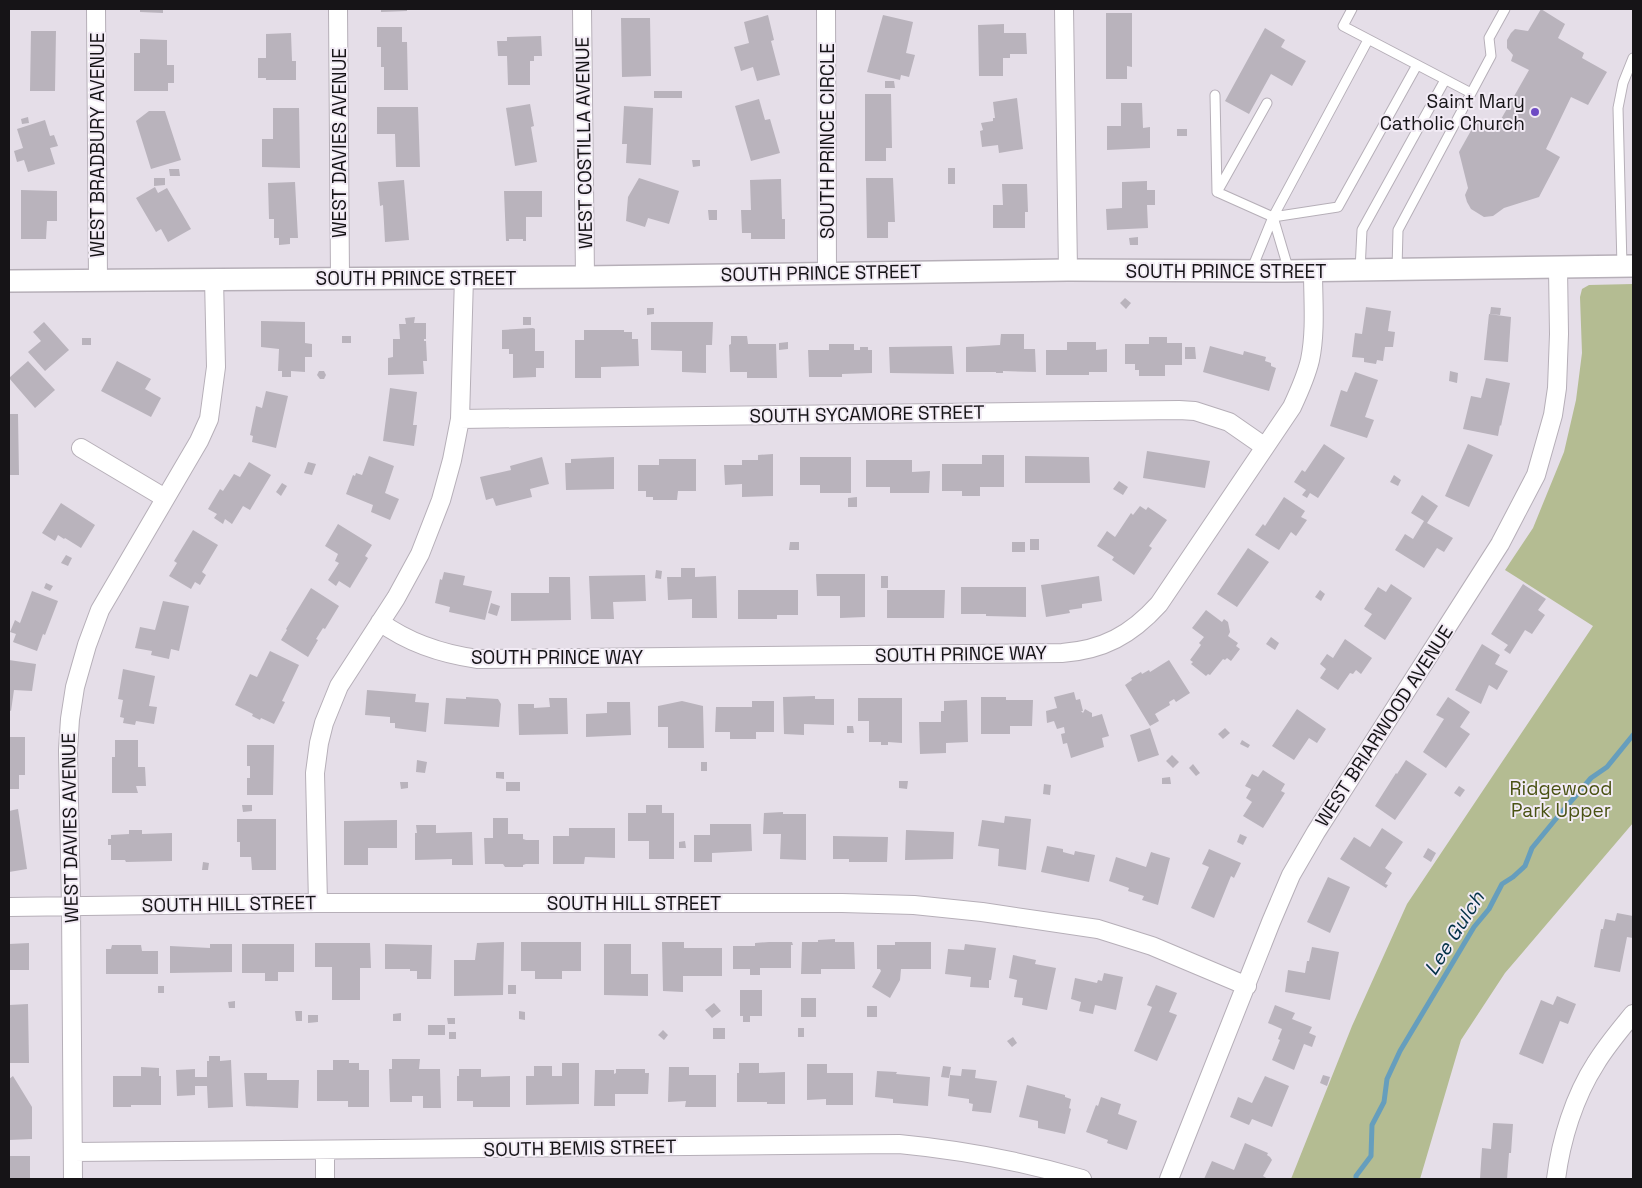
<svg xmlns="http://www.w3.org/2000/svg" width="1642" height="1188" viewBox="0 0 1642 1188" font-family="'Space Grotesk',sans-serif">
<rect width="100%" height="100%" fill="#e5dee8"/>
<!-- green -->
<path fill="#b4bc92" d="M1633,284v539l-128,150 -44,67 -41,139h-129l61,-153 55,-122 186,-278 -88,-56 28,-42 31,-76 12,-52 6,-47 -2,-56 2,-8 7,-4z"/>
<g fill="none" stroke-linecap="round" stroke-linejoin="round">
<!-- stream -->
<path stroke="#669ebd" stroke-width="5" d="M1356,1179v-3l15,-20 1,-31 12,-23 3,-23 13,-28 74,-124 15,-18 13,-25 11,-7 12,-11 7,-18 23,-28 36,-42 16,-11 26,-32"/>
</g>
<!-- building -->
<path fill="#b9b3bc" d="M140,9h23v4l-23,-1z
M381,9h26v2l-26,1z
M1541,9l24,15 -7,14 26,15 -2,5 25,14 -19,33 -17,-8 -25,52 14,8 -21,40 -35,11 -11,8 -9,1 -13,-8 -4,-7 -2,-7 3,-7 -9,-36 19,-34 18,10 33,-58 -18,-9 2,-6 -6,-7v-8l4,-7 4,-4 13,2z
M1106,13h26v54l-5,-1v13h-21z
M768,15l6,25 -3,1 9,34 -23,6 -4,-14 -12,4 -7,-24 15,-4 -5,-21z
M883,15l30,7 -7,31 9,2 -6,22 -8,-2 -1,5 -33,-8z
M621,18h29l1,58 -29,1z
M1004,24v9h22l1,21h-17v4h-7v18h-24l-1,-51z
M377,27h25v15h5l1,48h-24v-23h-3v-20h-4z
M1265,28l20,12 -4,7 25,14 -14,25 -21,-12 -22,40 -24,-13z
M31,31h25l-1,60h-25z
M291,33l1,28h4v19h-30v-2h-8v-20h8v-24z
M541,36l1,20h-8v5h-4v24h-22l-1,-29h-9l-1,-15h10v-4z
M140,39l27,1v25h7v18h-6v8h-34v-38h6z
M885,81h9l1,7h-10z
M654,91h28v7h-28z
M865,94h26l1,54h-6v13h-21z
M1017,98l6,51 -24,4 -1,-8 -16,2 -2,-16 3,-1 -2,-7 12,-2v-3h2l-2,-16z
M759,99l6,21 5,-1 10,34 -29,8 -16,-55z
M1121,103h21l1,25 7,-1v21l-43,2v-24h14z
M530,104l4,22 -3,1 6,35 -22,4 -9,-58z
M624,106l29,2 -2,57 -25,-2 1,-19h-5z
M377,107h41l2,60h-24l-1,-33h-18z
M273,108h26l1,60 -38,-1v-28h11z
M149,111h16l16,49 -30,9 -15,-48z
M28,117l1,6 -7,1 -1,-5z
M45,120l5,16 4,-1 4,11 -8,2 5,16 -27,8 -4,-12 -7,2 -3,-11 9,-3 -6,-19z
M1177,129h10v7h-10z
M692,160h8v6l-7,1z
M948,168h7v16h-7z
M169,169h10l1,7h-10z
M154,178h11v7l-11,1z
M639,178l40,13 -10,33 -21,-6 -3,9 -19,-6 2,-24z
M866,178h27l2,44h-7v16h-21z
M781,179l1,40h3v20h-34v-6h-9l-1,-23h10l-1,-30z
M404,180l5,60 -24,2 -2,-37 -3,1 -2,-24z
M1147,181v9h8v15h-8l1,23 -41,2 -1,-21 16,-1v-26z
M295,182l3,56h-8v6l-11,1v-7h-5v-19h-5l-1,-36z
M1002,184h25l1,28h-3v16h-32v-23h10z
M155,187l3,6 9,-5 24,41 -23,13 -7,-13 -5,3 -20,-34z
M21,190l36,1v30h-10l-1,18h-25z
M504,191h38v26h-16v24h-3v-2h-14v2h-3z
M708,210h9v10h-8z
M1138,237v8h-8l-1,-7z
M1125,298l6,5 -5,6 -6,-6z
M1366,307l25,4 -3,20 7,1 -2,15h-8l-2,14 -6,-1 -1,4 -12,-2v-4l-12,-1 3,-24 7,1z
M1491,307l10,1 -1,7 -10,-1z
M647,308h7v6l-7,1z
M1489,314l22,3 -3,45 -24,-2z
M415,317l-1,6h12v16h-2v2h2l1,20h-4l1,13 -36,1v-17l5,-1v-18h7l-1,-15h7l-1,-6z
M523,317h8v8h-8z
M261,321l44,1v21l7,1v13h-7v15l-14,-1v6h-9v-6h-4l1,-22 -18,-2z
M44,322l25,28 -24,21 -17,-19 13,-11 -8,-9z
M651,322h62l-1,23h-6v28l-24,-1v-21l-31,-1z
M533,328l2,1v22h9v17h-8v9l-23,1v-24h-4v-5h-7v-19z
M584,330h40v2h8v7h6l1,27 -38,1v11h-26v-38h9z
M1001,334h23v15h11l1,23 -33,-1v2h-7v-1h-30v-25l34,-2z
M342,336h9v7h-9z
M731,336h16l1,8h28l1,34h-30v-6h-17l-1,-27 2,-1z
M1149,337h18v6h15v22h-17v11h-26v-6h-4v-6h-10v-20h24z
M82,338h9v7h-9z
M788,342v7l-9,1v-7z
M1067,342h29v8l11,-1v23h-18v3h-43v-25h21z
M829,344h25v6h6v-3h8v3h4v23l-30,1v3h-33l-1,-27h21z
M952,346l2,28 -64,-1 -1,-26z
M1210,346l33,9 1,-4 22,6 -1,4 6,2v3l5,2 -7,23 -66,-19z
M1185,347h10l1,12h-11z
M28,361l27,29 -20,18 -26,-30z
M117,361l34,18 -6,10 16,9 -10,19 -50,-26z
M319,371h5l2,4 -2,4h-4l-3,-4z
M1450,371l8,2 -1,10 -8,-2z
M1355,372l23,8 -13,37 9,3 -7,18 -37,-12 11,-36 6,2z
M1486,378l24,5 -9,43 -1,-1 -2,11 -35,-7 8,-33 10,2z
M390,388l27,4 -4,33h4l-3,21 -31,-5z
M266,391l22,5 -12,52 -24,-6 1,-6 -3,-1 6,-29 6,2z
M9,414h9l1,61h-10z
M1324,444l21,14 -27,40 -8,-5 -3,5 -5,-3 4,-5 -12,-8 8,-12 3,2z
M1468,444l25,11 -24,52 -24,-11z
M1147,451l63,10 -5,27 -62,-10z
M773,454v42l-31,1v-13l-17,1 -1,-20h18v-5h16v-5z
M982,455h22v32h-24v9h-18v-5h-20v-27h40z
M369,456l25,10 -9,27 14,6 -9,21 -19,-8 2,-7 -27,-11 7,-19 2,1 1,-3 6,2z
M1025,456l64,1 1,26h-65z
M542,457l7,27 -19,5 2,8 -36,9 -3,-8 -7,2 -6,-23 31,-7 -1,-4z
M614,457v32l-48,1 -1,-27h6v-4z
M800,457h51v36h-31v-8h-20z
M659,459h37v32h-18l-1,9h-24v-3h-7v-6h-8v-26h21z
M866,460h46v12l18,-1 -1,22h-39v-6h-24z
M249,462l22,13 -21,35 -7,-4 -11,18 -7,-5 -2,5 -9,-6 3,-4 -9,-5 12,-20 3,2 11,-17 6,3z
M308,462l8,2 -4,11 -8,-2z
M1394,475l7,5 -3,6 -8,-4z
M1119,481l9,6 -5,8 -10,-6z
M282,483l5,3 -6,10 -5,-4z
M1422,495l16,11 -11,17 26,15 -9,14 -7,-4 -13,20 -29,-18 10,-16 8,5 11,-18 -13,-8z
M857,497v10h-9v-9z
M1284,497l21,14 -4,6 6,3 -11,16 -5,-4 -12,18 -24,-15 8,-11 2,2z
M61,503l34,22 -14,23 -16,-10 -1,1 -6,-4 -3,6 -13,-8z
M1140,506l6,4 2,-3 19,13 -18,26 3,2 -18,27 -22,-15 2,-3 -17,-11 10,-15 8,6 16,-24 2,2z
M338,524l34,21 -7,11 3,2 -18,30 -11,-7 -3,5 -8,-6 11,-17 -4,-2 3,-7 -13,-8z
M193,530l25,15 -16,27 4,3 -6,10 -5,-3 -4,7 -22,-13 8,-13 -3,-2z
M1030,539h9v11h-9z
M790,542h9v8h-10z
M1012,542h13v10h-13z
M1248,548l21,14 -32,45 -20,-13z
M66,555l6,3 -4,8 -7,-3z
M681,568h14v9l21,-1 1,42h-25v-19l-24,1 -1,-23h14z
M656,570l6,1 -1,8 -6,-1z
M444,572l21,4 -2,9 29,6 -7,29 -36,-8 1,-5 -15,-4 5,-24 2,1z
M816,574h49v43l-25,1v-22h-23z
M645,575l1,26 -33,1 1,17h-23l-2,-43z
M881,576h7v12h-7z
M1099,576l3,25 -20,3v4l-13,2 1,3 -24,4 -5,-32z
M549,577h21l1,43 -60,1v-28h38z
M46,583l7,3 -3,5 -6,-3z
M1391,584l21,14 -27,42 -21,-14 8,-12 -8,-5 14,-22 8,5z
M1523,584l23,15 -8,11 7,5 -13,19 -7,-4 -15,24 -6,-4 4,-5 -17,-11z
M961,587h65v30l-40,-1v-2h-25z
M311,588l28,18 -14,23 -2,-1 -7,11 2,1 -10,17 -27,-17 6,-10 -1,-1z
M738,590h60v25h-21v4h-39z
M887,590h58l-1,28h-57z
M1320,590l5,4 -4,7 -6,-4z
M32,591l26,10 -13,34 -2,-1 -6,17 -24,-9 3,-8 -6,-2 5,-12 5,3z
M163,601l26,5 -10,45 -8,-2 -2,10 -18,-4 1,-4 -17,-3 5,-21 15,3z
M491,603l9,3 -3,10 -9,-3z
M1206,610l16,12 2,-3 4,3 2,10 -2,4 10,7 -2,3 4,3 -9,12 -4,-3 -2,2 -2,-1 -13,16 -2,-1 -2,2 -15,-12 2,-2 -3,-2 11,-15 -2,-2 5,-6 -12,-9z
M1271,637l8,6 -4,7 -9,-6z
M1345,639l27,19 -11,16 -5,-4 -3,4 -3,-1 -12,17 -18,-12 6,-9 -6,-5 7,-10 6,4z
M1482,644l18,11 -5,9 13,7 -11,19 -8,-5 -8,19 -26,-14z
M270,651l29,14 -17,36 3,1 -11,22 -13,-6 -1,2 -8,-4 1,-2 -18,-9 15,-31 7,3z
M9,660l27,4 -4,27 -18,-1 -3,21 -2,-1z
M1169,660l21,33 -14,9 -2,-3 -5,3 1,3 -15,9 4,7 -9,5 -25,-41 7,-5 -1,-2 10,-6 1,2 7,-4 1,2z
M123,669l32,7 -6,30 8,1 -3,17 -18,-3 -1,4 -12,-2 1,-5 -4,-1 3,-17 -5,-1z
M367,690l49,4 -1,8 14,1 -3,29 -31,-4v-5h-5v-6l-25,-2z
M1074,692l2,8 4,-1 3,12h-2l2,2 2,-4 5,3 2,1v4l10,-3 7,22 -7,2 2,9 -33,11 -4,-15 -4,1 -2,-10 4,-1 -1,-6 -7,2 -3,-8 -7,2 -1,-12 11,-3 -3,-11z
M815,696v3h19v26l-30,-1v11l-20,-1 -1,-37z
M466,697l32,2 3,5 -2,23 -55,-3 2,-26 20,1z
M981,697h25v3h27l-1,26h-22v8h-29z
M1448,697l22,15 -10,15 10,7 -24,34 -23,-16 21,-33 -8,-4z
M549,698h18l1,36 -49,1 -1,-31h16v4l16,-1z
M858,698h44v45l-14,-1v3h-7v-3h-12v-21h-11z
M967,700l1,42 -22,1v10l-26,1 -1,-32h22v-11h3v-10z
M682,701l21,5 1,42h-36v-21h-10v-21z
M752,701h22v31h-18v7h-26v-7h-15l1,-25h36z
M607,702h23l1,33 -45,2v-23l21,-1z
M1297,709l29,20 -9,14 -8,-5 -15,22 -22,-14z
M847,726h6l1,7h-7z
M1150,728l9,27 -21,7 -8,-27z
M1225,728l5,5 -7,6 -5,-5z
M9,737h16v38h-6v14h-10z
M115,740h23v27h7l1,19h-10l2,7h-26v-36h3z
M1242,740l8,5 -2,3 -8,-4z
M247,745h27l-1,50h-26v-17h3v-12h-3z
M1172,755l7,7 -6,6 -7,-7z
M417,760l10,2 -2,11 -9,-1z
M1406,760l21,14 -32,46 -20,-14 21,-33 1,1z
M701,762h6v9h-6z
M1193,764l7,9 -4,3 -7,-8z
M1263,770l22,14 -4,7 4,2 -22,35 -20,-12 9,-14 -6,-4 5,-9 -6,-3 7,-12 6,3z
M496,772h8v7l-8,-1z
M1170,777l1,7h-9v-6z
M899,781h9l-1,8 -8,-1z
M400,782h8v6l-7,1z
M506,782h14v9h-14z
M1044,784l7,1 -1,10 -7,-1z
M1459,786l6,4 -5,7 -6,-4z
M242,805h10v6l-9,1z
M646,805h16v8h12v46h-25v-18h-21v-28h18z
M18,809l9,60 -18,3v-61z
M783,812v2h23v46l-26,-1 1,-25h-18l1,-21z
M1005,816l26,3 -5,51 -28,-4 1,-17 -21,-3 4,-26 22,3z
M493,818h15v16h15v5l3,1h13v24h-13l-3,1v2h-18l-2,-3h-18l-1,-26h9z
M237,819h39v51h-24l-1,-13h-11v-15h-3z
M397,820v28h-29v17h-24v-44z
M710,824h41l1,27 -40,2v9h-18v-27h16z
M416,825h20v8l36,-1 1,33h-21v-6l-37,1v-27h2z
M569,828h46v30l-30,-1 -1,7h-31v-28h16z
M1382,828l21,14 -18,26 7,5 -7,11 3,1 -2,3 -46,-29 14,-22 16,10z
M129,830h13v4l30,-1v28l-46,1 -1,-2h-14v-15h-3v-6h3v-4l18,-1z
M906,830l48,2 -1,27 -48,1z
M1240,834l7,3 -4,8 -6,-3z
M833,836l55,1 -1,25h-38v-3h-16z
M685,841l1,7h-7v-6z
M1047,846l16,3v3l11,3 1,-4 20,4 -6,27 -48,-10z
M1428,848l8,5 -5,9 -8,-5z
M1209,849l32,14 -7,15 -3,-2 -17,42 -23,-10 18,-41 -7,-3z
M1151,852l19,6 -12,47 -16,-5 2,-4 -16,-5 1,-3 -20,-7 7,-24 30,10z
M203,862l6,1 -1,7h-6z
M1328,877l22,10 -20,46 -23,-11z
M1617,913l16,3v22l-6,-1 -7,35 -26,-5 7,-38h2l2,-10 10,2z
M835,939v3h19l1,27h-34v5h-20l1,-32h16v-2z
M504,942l-1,53 -49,1v-36h21l2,-17z
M521,942h60v29h-19v8h-27v-8h-14z
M662,942h22v6h38v28h-39v16l-20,-1z
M769,942h23l1,3h-2v23h-31v7h-10v-6h-17v-23h22v-3z
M895,942h36v27h-30l-1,11 -10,18 -18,-11 9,-16 -1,-2h-3v-24h18z
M29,943v27h-20v-26z
M315,943h55l1,25h-11v32h-28v-33h-17z
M210,944h22v28l-62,1v-27l40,2z
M242,944h52v28h-16v9h-13v-8h-23z
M385,944l47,1 -1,34h-14v-8h-7v-2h-25z
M604,944h27v30h17v22l-44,-1z
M965,944l31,4 -5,32h-2v8l-19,-1 1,-10 -26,-3 3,-25 16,1z
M112,945h29l1,6h16v23h-52v-25h5z
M1312,947l27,5 -9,48 -45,-8 3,-22 17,3 2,-12h2z
M1013,955l23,5 -1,4 21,4 -9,42 -25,-5 1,-7 -9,-1 3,-17 -8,-2z
M1104,973l19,4 -7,33 -21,-5 -2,9 -14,-3 2,-9 -10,-3 4,-21 22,5 1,-3 4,1z
M508,985h8v9h-8z
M1156,985l21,8 -8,19 8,3 -20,46 -23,-10 18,-44 -5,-2z
M158,986h6v7h-6z
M740,990h22v26h-12v6h-7v-6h-3z
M1557,996l19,8 -8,20 -8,-3 -17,43 -24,-10 22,-54 12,5z
M801,998h15v19h-15z
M235,1001v7h-6l-1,-6z
M714,1003l7,8 -9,7 -7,-8z
M28,1004l1,59h-20v-58z
M1275,1005l20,8 -3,6 20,8 -3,6 7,3 -4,11 -8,-3 -10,26 -22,-10 8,-20 -2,-1 4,-10 -14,-6z
M867,1006h10v11h-10z
M295,1011h7v10h-6z
M519,1011l6,1v8l-6,-1z
M401,1013v8h-8v-7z
M308,1015h10v7l-10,1z
M447,1018h8v6h-7z
M428,1025h17v10h-17z
M713,1028h12v11h-12z
M798,1028h6v9h-6z
M663,1030l5,5 -4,5 -6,-5z
M449,1032h7v7h-7z
M1013,1037l4,6 -5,4 -5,-6z
M209,1056h11v5l11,-1 2,47 -25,1 -1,-22h-12v9l-18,1 -1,-26 19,-1v8h12v-16h2z
M392,1059h28l-1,10h21l1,39h-18v-12h-11v6h-22l-1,-33h3z
M333,1060h16v3h10v7h10v37h-21v-6h-31v-31h16z
M562,1063h17v41l-53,1v-29h8v-10h18v10h10z
M739,1063h20v10l26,-1v32h-18v-2h-30v-29h2z
M807,1064h20v9h26v32h-27v-6l-19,1z
M943,1066l8,1 -2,11 -8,-1z
M141,1067l18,1v8h2v29h-30v2h-18v-31h28z
M669,1067h20v8h27v32h-31l1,-6 -18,1z
M459,1069h22v8l29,-1v31h-37v-6h-16v-25h2z
M616,1069h29v4h4l-1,21h-33v12h-21l1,-36h19v4l2,-1z
M962,1069l14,1 -1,8 22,3 -6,32 -19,-2 1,-7 -4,-1v-4l-21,-3 2,-21 11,1z
M877,1071l20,1 -1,2 34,3 -2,29 -35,-3v-4l-18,-2z
M244,1073h23v7h32l-1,28 -52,-2z
M1323,1075l7,2 -3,9 -7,-3z
M13,1076l19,31v32l-23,1v-61z
M1265,1076l24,10 -17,41 -20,-8 -3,6 -19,-8 8,-20 14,6z
M1027,1085l38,10v2l6,2 -2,9 2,1 -6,25 -27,-6v-7l-19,-4z
M1101,1097l20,7 -3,10 19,7 -10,29 -20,-7 1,-3 -22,-8 10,-27 2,1z
M1493,1123l20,1 -2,29h-2l-2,26h-27l2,-31 9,1z
M1245,1143l23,10 -1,2 3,2 2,3 -9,16 5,3h-64l8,-18 22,9z
M9,1156h21v23h-21z"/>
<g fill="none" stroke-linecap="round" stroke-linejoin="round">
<!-- service casing -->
<g stroke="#b6afb8" stroke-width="11">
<path id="service" d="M1352,9l-9,17 128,67
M1215,95l2,97 56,25 65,-10 79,-142
M1217,192l50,-89
M1273,217l16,54
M1622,266l-4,-158 5,-25 10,-25
M1360,270l2,-40 83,-150
M1397,270l1,-40 93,-174 -2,-18 16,-29
M1251,271l22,-54 95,-177"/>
</g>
<!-- minor casing -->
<g stroke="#b6afb8" stroke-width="20">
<path id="minor" d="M96,9l2,271
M338,9l2,269
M582,9l3,268
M826,9l1,264
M1064,9l4,261
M460,419l719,-9 16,1 34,11 36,25
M81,448l84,50
M380,622c30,22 62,32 98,37l584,-6c41,-3 69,-18 97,-49l133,-197c7,-15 14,-30 18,-47 6,-29 3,-60 3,-89
M318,903l-3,-130 4,-30 5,-20 15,-37 57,-88 24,-44 21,-54 11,-40 8,-41 4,-142
M9,907l309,-4h524l72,2 68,7 116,17 54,17 95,40
M73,1152l826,-8c63,6 122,17 183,35
M73,1179l-2,-273 -3,-156 2,-31 5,-32 12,-42 13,-35 99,-169 10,-22 7,-52 -2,-88
M325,1179v-29
M1169,1179l102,-257 20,-47 25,-43 184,-288 36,-69 17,-60 4,-27 2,-54 -1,-66
M1556,1179c5,-39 18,-82 40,-116 11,-18 24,-33 37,-49"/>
</g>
<!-- tertiary casing -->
<g stroke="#b6afb8" stroke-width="24">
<path id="tertiary" d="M9,281l576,-4 483,-7 217,1 348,-5"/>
</g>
<!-- service -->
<use href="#service" stroke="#fff" stroke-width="9"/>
<!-- minor -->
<use href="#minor" stroke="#fff" stroke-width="18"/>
<!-- tertiary -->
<use href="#tertiary" stroke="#fff" stroke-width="21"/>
</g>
<!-- markers -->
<circle fill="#6e4bc4" stroke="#f2ebf5" stroke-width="2" cx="1535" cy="112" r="5"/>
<g text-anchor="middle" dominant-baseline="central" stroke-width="4" stroke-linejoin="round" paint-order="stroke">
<!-- poi labels -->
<g font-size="19" fill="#161417" stroke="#f2ebf5" text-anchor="end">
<text x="1525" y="101">Saint Mary<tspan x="1525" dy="22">Catholic Church</tspan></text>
</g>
<!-- street labels -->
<g font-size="19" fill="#161417" stroke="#f2ebf5">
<text transform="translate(827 141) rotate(-90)">SOUTH PRINCE CIRCLE</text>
<text transform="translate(339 143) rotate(-90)">WEST DAVIES AVENUE</text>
<text transform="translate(584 143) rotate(-91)">WEST COSTILLA AVENUE</text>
<text transform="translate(97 145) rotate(-90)">WEST BRADBURY AVENUE</text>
<text x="1226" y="271">SOUTH PRINCE STREET</text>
<text transform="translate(821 273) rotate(-1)">SOUTH PRINCE STREET</text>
<text x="416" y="278">SOUTH PRINCE STREET</text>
<text transform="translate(867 414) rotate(-1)">SOUTH SYCAMORE STREET</text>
<text transform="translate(961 654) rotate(-1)">SOUTH PRINCE WAY</text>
<text x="557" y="657">SOUTH PRINCE WAY</text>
<text transform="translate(1384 726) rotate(-57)">WEST BRIARWOOD AVENUE</text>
<text transform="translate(70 828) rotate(-91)">WEST DAVIES AVENUE</text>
<text x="634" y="903">SOUTH HILL STREET</text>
<text transform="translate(229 904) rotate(-1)">SOUTH HILL STREET</text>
<text transform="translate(580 1148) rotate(-1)">SOUTH BEMIS STREET</text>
</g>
<!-- park labels -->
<g font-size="19" fill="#4a5314" stroke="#f2ebf5">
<text x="1561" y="788">Ridgewood<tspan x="1561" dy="22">Park Upper</tspan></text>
</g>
<!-- water labels -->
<g font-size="20" font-style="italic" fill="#003046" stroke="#f2ebf5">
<text transform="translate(1454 933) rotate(-58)">Lee Gulch</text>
</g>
</g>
<!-- border -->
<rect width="1642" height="1188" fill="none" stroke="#161417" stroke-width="20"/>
</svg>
